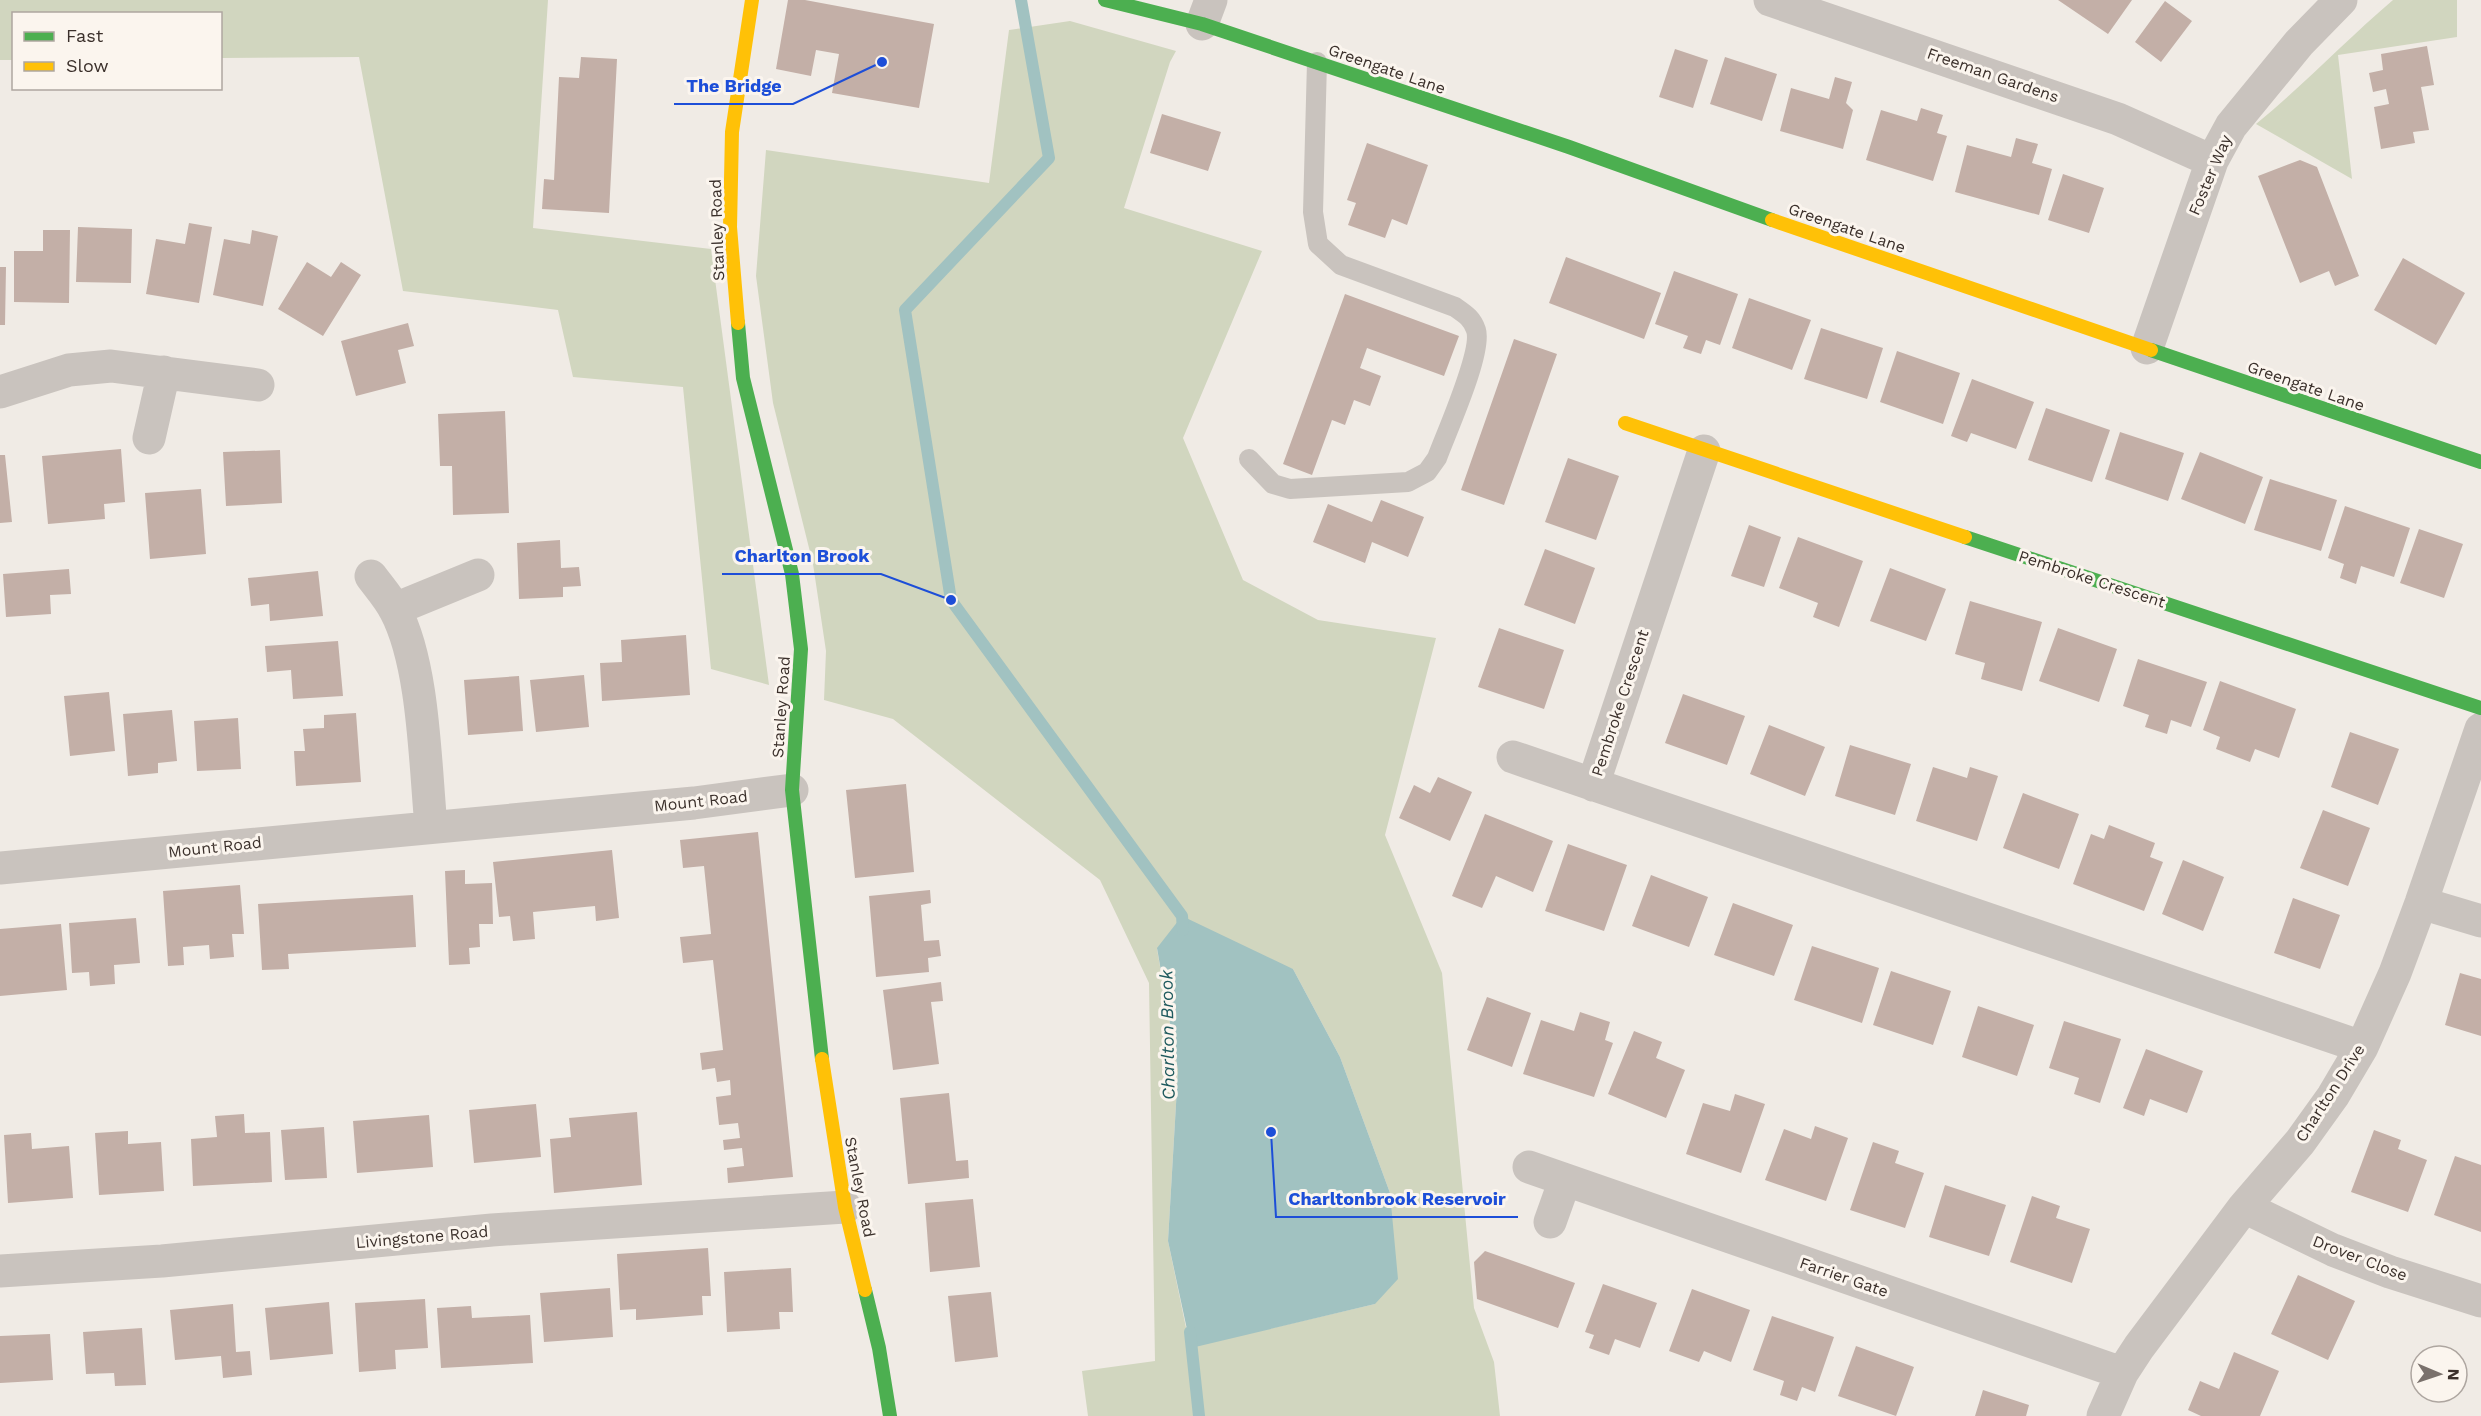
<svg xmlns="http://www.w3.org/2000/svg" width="2481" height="1416" viewBox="0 0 2481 1416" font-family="'Work Sans',sans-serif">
<rect width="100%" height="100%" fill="#f0ebe5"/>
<!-- green -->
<path fill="#d1d6bf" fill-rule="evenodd" d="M0,0h548l-15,228 178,21 58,436 -58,-16 -28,-282 -110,-10 -15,-67 -155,-19 -44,-234 -138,1 -1,-44h-206l-1,46h-13z
M2393,0h64v37l-119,18 14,124 -96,-55c48,-39 90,-84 137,-124z
M1070,21l106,30 -6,11 -46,146 138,43 -79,187 60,142 75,40 118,18 -51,197 57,138 32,335 20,54 6,54h-412l-6,-45 73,-10 -6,-378 -49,-103 -207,-161 -69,-19 2,-49 -13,-87 -40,-161 -17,-127 10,-126 223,33 20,-153zM1157,949l136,20 47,88 50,136 -15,111 -185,43 -22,-106 10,-171z"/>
<!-- water -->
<path fill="#a1c2c1" d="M1182,916l111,53 47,88 50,136 8,86 -23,25 -184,44 -23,-107 10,-171 -21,-122z"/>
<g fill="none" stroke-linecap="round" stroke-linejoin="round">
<!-- stream -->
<path stroke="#a1c2c1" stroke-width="12" d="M1021,0l28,158 -144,152 46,290 231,316 1,14
M1190,1332l9,84"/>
</g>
<!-- building -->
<path fill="#c3afa7" d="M788,0h17l129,24 -15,84 -87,-15 7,-39 -23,-4 -5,26 -35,-7z
M2058,0h74l-24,34z
M2165,1l27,20 -31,41 -26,-20z
M2427,46l7,39 -13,2 8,43 -16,2 2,11 -34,6 -7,-42 15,-3 -3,-15 -13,3 -4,-19 14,-3 -2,-16z
M1675,49l33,11 -15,48 -34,-11z
M581,57l36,2 -8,154 -67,-4 2,-30 10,1 5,-103 20,1z
M1725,57l52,17 -15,47 -52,-17z
M1835,77l17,5 -6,21 7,7 -10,39 -63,-18 11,-43 38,11z
M1921,108l22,7 -6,18 10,3 -14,45 -67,-21 15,-50 36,11z
M1162,114l59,18 -13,39 -58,-18z
M2016,138l22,6 -6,19 20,6 -13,46 -84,-23 12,-47 44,12z
M1367,143l61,22 -21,60 -15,-6 -7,19 -37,-13 8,-22 -9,-3z
M2300,160l17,7 42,109 -24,10 -6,-15 -29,12 -42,-107z
M2063,174l41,14 -15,45 -41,-13z
M189,223l23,4 -13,76 -53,-9 10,-55 29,5z
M78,227l54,2 -1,54 -55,-1z
M43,230h27l-1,73 -55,-1v-51h29z
M252,230l26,6 -15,70 -50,-11 11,-56 26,5z
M1566,257l95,36 -17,46 -95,-36z
M2403,258l62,35 -29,52 -62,-35z
M307,262l24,15 10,-15 20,13 -38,61 -45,-27z
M0,267h6l-1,58h-5z
M1674,271l64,23 -18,51 -14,-5 -5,14 -18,-6 5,-12 -33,-12z
M1345,294l114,42 -15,40 -77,-28 -7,20 21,8 -11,30 -16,-6 -9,25 -13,-5 -20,55 -29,-11z
M1749,298l62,22 -19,50 -60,-22z
M408,323l6,23 -16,4 8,33 -50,13 -15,-55z
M1821,328l62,20 -16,51 -63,-20z
M1514,339l43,15 -53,151 -43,-15z
M1897,351l63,22 -17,51 -63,-22z
M1972,379l62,23 -18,47 -45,-16 -4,9 -16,-6z
M2046,408l64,22 -18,52 -64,-22z
M505,411l4,102 -56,2 -1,-49h-12l-2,-52z
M2120,432l64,21 -16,48 -63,-22z
M121,449l4,53 -21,2 1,15 -57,5 -6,-68z
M280,450l2,53 -56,3 -3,-54z
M2200,452l63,25 -18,47 -64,-25z
M0,455h5l7,67 -12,1z
M1568,458l51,18 -23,64 -51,-18z
M2270,479l67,21 -16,51 -67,-21z
M201,489l5,65 -56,5 -5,-66z
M1381,500l43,17 -16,40 -36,-15 -7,21 -52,-21 15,-38 44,18z
M2345,506l65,22 -16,49 -33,-11 -5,18 -16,-6 4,-14 -16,-6z
M1749,525l32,12 -17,50 -33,-11z
M2419,529l44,15 -19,54 -44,-15z
M1798,537l65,24 -24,66 -26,-10 5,-14 -39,-15z
M560,540l1,28 18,-1 2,19 -18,1v10l-44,2 -2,-56z
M1545,549l50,19 -20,56 -51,-19z
M1890,568l56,21 -20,52 -56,-20z
M69,569l2,25 -21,1 1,19 -45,3 -3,-43z
M318,571l5,45 -53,5 -1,-17 -18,2 -3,-28z
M1970,601l72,21 -20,69 -41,-12 4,-16 -30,-9z
M1499,628l65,22 -20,59 -66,-22z
M2058,628l59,21 -18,53 -60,-21z
M686,635l4,60 -88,6 -2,-38 22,-1 -1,-22z
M338,641l5,55 -50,3 -2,-29 -24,2 -2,-26z
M2138,659l69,23 -16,45 -20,-7 -4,14 -22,-7 4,-12 -26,-9z
M584,675l5,52 -53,5 -6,-52z
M519,676l4,55 -55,4 -4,-55z
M2220,681l76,28 -17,49 -24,-9 -5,13 -34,-13 4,-12 -17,-7z
M109,692l6,59 -45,5 -6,-60z
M1683,694l62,22 -18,49 -62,-22z
M172,710l5,51 -19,2v10l-30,3 -5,-62z
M356,713l5,69 -65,4 -2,-35h11l-2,-22 21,-1v-13z
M238,718l3,51 -44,2 -3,-50z
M1769,725l56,22 -20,49 -55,-22z
M2350,732l49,17 -21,56 -47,-18z
M1850,745l61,19 -16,51 -60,-19z
M1933,767l34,11 3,-11 28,9 -21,65 -61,-20z
M1438,777l34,15 -22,49 -51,-23 15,-33 16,8z
M906,784l8,88 -59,6 -9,-88z
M2023,793l56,21 -20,55 -56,-21z
M2323,810l47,18 -22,58 -48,-18z
M1485,814l68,27 -20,51 -37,-16 -14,32 -30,-12z
M2109,825l46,18 -5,14 13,5 -19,49 -71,-27 18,-50 13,5z
M758,832l35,345 -65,6 -1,-15 17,-2 -2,-18 -18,2 -1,-10 17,-2 -2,-15 -19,2 -3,-28 15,-2 -1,-15 -13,2 -2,-14 -13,2 -2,-17 23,-3 -10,-90 -30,3 -3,-26 31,-3 -7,-68 -21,2 -3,-28z
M1568,844l59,21 -23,66 -59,-20z
M612,850l7,68 -23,3 -1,-15 -62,6 2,27 -22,2 -3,-25 -11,1 -6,-55z
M2183,860l41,17 -21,54 -41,-17z
M465,870v14l27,-1 1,41h-14l1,23 -11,1 1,16 -21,1 -4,-94z
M1651,875l57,22 -19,50 -57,-21z
M240,885l4,49h-12l2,23 -24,2 -1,-14 -26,2 1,18 -16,1 -5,-75z
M930,890l1,13 -10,2 3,36 15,-1 2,16 -13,2 1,14 -53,5 -7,-81z
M413,895l3,52 -128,7 1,15 -27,1 -4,-66z
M2293,898l47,17 -20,54 -46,-16z
M1733,903l60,22 -19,51 -60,-21z
M136,918l4,45 -26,2 1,19 -25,2 -1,-14 -17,1 -3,-50z
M61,924l6,66 -67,6v-67z
M1812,946l67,22 -17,55 -68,-23z
M1891,971l60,20 -18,54 -60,-20z
M2460,973l21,6v57l-36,-11z
M941,982l2,19 -12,1 8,62 -46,6 -10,-80z
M1487,997l44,16 -19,54 -45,-17z
M1978,1006l56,19 -17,51 -55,-19z
M1580,1012l30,10 -5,18 8,3 -19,54 -71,-23 18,-54 33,11z
M2064,1021l57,18 -21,64 -26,-9 5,-16 -30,-10z
M1634,1031l28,11 -6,16 29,12 -19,48 -58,-24z
M2146,1049l57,22 -16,42 -37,-14 -6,17 -21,-8z
M949,1093l7,68 12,-1 1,18 -61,6 -8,-86z
M1735,1094l30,10 -24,69 -55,-19 17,-51 27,8z
M536,1104l5,53 -67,6 -5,-53z
M637,1112l5,73 -88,8 -4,-54 21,-2 -2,-19z
M244,1114l1,19 25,-1 2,50 -79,4 -2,-47 26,-2 -2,-21z
M429,1115l4,52 -76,6 -4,-52z
M1815,1126l33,12 -22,63 -61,-21 19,-51 27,10z
M324,1127l3,51 -42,2 -4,-50z
M2374,1130l27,10 -3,9 29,11 -19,52 -57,-20z
M128,1131v13l33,-2 3,49 -65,4 -4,-62z
M31,1133l1,16 37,-3 4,52 -65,5 -4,-68z
M1873,1142l26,9 -4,12 29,10 -19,55 -55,-18z
M2455,1156l26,9v67l-47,-17z
M1945,1185l61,20 -17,51 -60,-19z
M2032,1196l28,10 -4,12 34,11 -18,54 -62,-21z
M973,1199l7,68 -50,5 -5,-69z
M708,1248l3,48h-9l1,19 -67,5v-11l-16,1 -3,-56z
M1485,1251l90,32 -17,45 -81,-29 -3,-37z
M791,1268l2,44h-14l1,17 -53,3 -3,-60z
M2298,1275l57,26 -27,59 -57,-26z
M1603,1284l54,19 -17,45 -25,-9 -6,16 -20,-7 5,-13 -9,-3z
M610,1288l3,49 -69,5 -4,-49z
M1692,1289l58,21 -19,52 -27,-11 -5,11 -30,-11z
M991,1292l7,65 -43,5 -7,-66z
M425,1299l3,49 -33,2 1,19 -37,3 -4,-69z
M329,1302l4,52 -63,6 -5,-52z
M233,1304l3,48 14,-1 2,24 -29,3 -2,-22 -46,4 -5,-50z
M471,1306l1,12 58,-3 3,48 -92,5 -4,-60z
M1772,1316l62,21 -19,55 -13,-5 -5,14 -17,-6 4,-14 -31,-11z
M142,1328l4,57 -31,1 -1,-13 -28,1 -3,-42z
M50,1334l3,46 -53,3v-47z
M1856,1346l58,21 -18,49 -58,-20z
M2234,1352l45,19 -19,45h-59l-13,-6 12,-29 19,8z
M1983,1390l46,15 -3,11h-51z"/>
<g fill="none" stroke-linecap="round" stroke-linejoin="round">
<!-- lane -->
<path stroke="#c9c3be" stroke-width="20" d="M1249,459l24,25 17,5 118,-7 19,-10 10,-14c9,-25 46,-106 39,-128 -4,-12 -11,-16 -21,-23l-114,-42 -23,-21 -5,-32 4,-150"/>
<!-- street -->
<path stroke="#c9c3be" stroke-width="33" d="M1770,0l348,119 94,42
M1202,24l9,-24
M2147,348l65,-187 19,-35 68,-83 42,-43
M0,392l69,-22 42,-4 147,19
M149,438l15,-66
M371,576c8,11 18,22 24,34 29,54 30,154 36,216
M395,609l83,-34
M1513,757l849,290
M1593,785l111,-334
M0,868l694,-65 98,-13
M2421,903l60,18
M1529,1167l593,206
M2244,1207l89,43 57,22 91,29
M1550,1222l15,-42
M0,1271l162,-10 330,-31 353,-23
M2103,1416l19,-43 17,-26 105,-140 56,-65 33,-46 29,-49 33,-74 26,-70 60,-174"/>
<!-- fast -->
<path stroke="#4caf50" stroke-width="14" d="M1105,0l97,24 367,123 203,73
M738,323l5,55 49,196 9,75 -9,141 30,269
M2151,350l330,112
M1965,537l516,171
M865,1290l14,58 11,68"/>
<!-- slow -->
<path stroke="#ffc107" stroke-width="14" d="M1772,220l379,130
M738,323l-8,-96 2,-95 20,-132
M1625,423l340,114
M822,1059l23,148 20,83"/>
</g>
<g text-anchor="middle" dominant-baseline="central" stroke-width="6" stroke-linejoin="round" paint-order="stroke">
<!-- street labels -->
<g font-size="16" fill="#3b302b" stroke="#fbf5ee">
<text transform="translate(1387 69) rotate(19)">Greengate Lane</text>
<text transform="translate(1993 75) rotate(19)">Freeman Gardens</text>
<text transform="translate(2210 175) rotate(-67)">Foster Way</text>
<text transform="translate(1847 228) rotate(19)">Greengate Lane</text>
<text transform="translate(717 230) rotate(-92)">Stanley Road</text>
<text transform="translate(2306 386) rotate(19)">Greengate Lane</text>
<text transform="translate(2092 579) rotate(18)">Pembroke Crescent</text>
<text transform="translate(1620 703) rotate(-72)">Pembroke Crescent</text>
<text transform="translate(781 707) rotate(-86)">Stanley Road</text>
<text transform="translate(701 801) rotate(-6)">Mount Road</text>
<text transform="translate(215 847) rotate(-6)">Mount Road</text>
<text transform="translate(2330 1093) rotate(-57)">Charlton Drive</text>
<text transform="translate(860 1187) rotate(79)">Stanley Road</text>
<text transform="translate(422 1237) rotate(-5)">Livingstone Road</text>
<text transform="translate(2360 1258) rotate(21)">Drover Close</text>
<text transform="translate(1844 1277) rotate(19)">Farrier Gate</text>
</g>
<!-- water labels -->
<g font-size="18" font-style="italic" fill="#1f5a5e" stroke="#fbf5ee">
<text transform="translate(1167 1035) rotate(-91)">Charlton Brook</text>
</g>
</g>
<!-- callouts -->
<path fill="none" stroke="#1d4ed8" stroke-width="2" d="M882 62L793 104H674M951 600L881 574H722M1271 1132L1276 1217H1518"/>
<g fill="#1d4ed8" stroke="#fbf5ee" stroke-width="2">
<circle cx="882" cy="62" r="6"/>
<circle cx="951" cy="600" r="6"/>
<circle cx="1271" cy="1132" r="6"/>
</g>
<g font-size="18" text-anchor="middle" font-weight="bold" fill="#1d4ed8" stroke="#fbf5ee" stroke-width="6" stroke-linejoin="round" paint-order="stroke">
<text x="734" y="92">The Bridge</text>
<text x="802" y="562">Charlton Brook</text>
<text x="1397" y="1205">Charltonbrook Reservoir</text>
</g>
<!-- legend -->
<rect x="12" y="12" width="210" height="78" fill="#fbf5ee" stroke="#aea6a0" stroke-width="1.5"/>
<rect x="24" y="32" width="30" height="9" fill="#4caf50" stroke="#aea6a0" stroke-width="1.5"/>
<text x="66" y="42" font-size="18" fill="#3b302b">Fast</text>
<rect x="24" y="62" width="30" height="9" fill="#ffc107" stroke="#aea6a0" stroke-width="1.5"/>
<text x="66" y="72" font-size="18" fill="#3b302b">Slow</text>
<!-- north arrow -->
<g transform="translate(2439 1374) rotate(92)"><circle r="28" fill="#fbf5ee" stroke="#aea6a0" stroke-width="1.5"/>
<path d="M0-4.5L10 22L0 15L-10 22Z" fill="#7a716c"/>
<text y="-9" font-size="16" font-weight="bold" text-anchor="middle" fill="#3b302b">N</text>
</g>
</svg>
